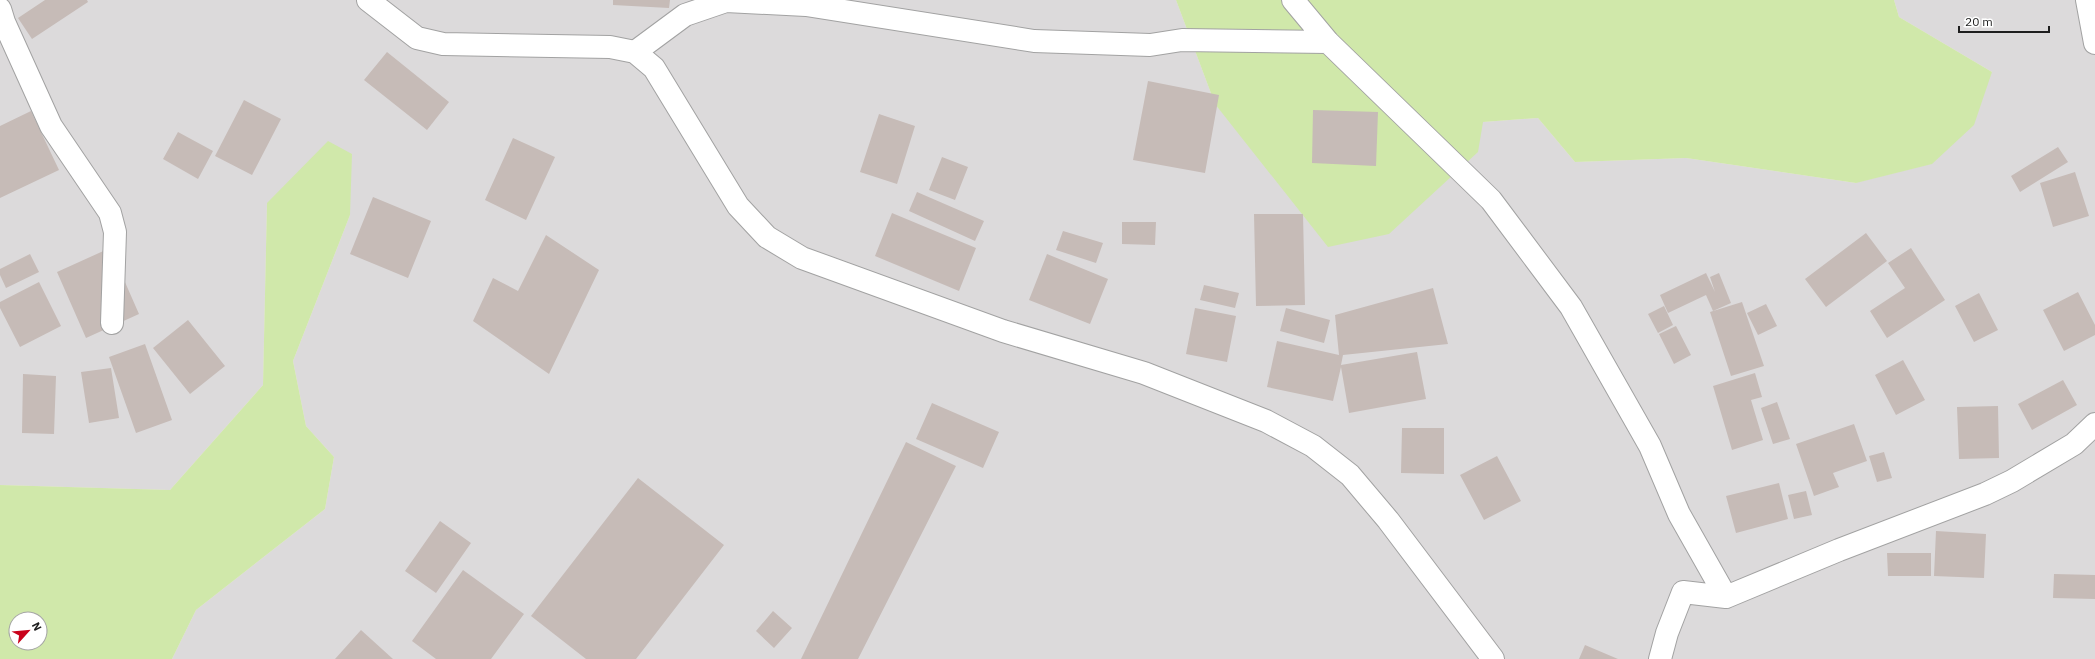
<svg xmlns="http://www.w3.org/2000/svg" width="2095" height="659" viewBox="0 0 2095 659" font-family="'IBM Plex Sans',sans-serif">
<rect width="100%" height="100%" fill="#efeae4"/>
<!-- residential -->
<path fill="#dcdadb" d="M0,0h1176l39,104 268,18 55,-4 37,44 111,-4 170,25 136,-111 -93,-55 -5,-17h201v659h-1923l24,-49 129,-101 9,-52 -28,-31 -13,-65 57,-146 -83,-12 -4,182 -93,105 -170,-5z"/>
<!-- grass -->
<path fill="#d0e8aa" fill-rule="evenodd" d="M1176,0h718l5,17 93,55 -18,53 -42,39 -76,19 -170,-25 -111,4 -37,-44 -55,4 -5,30 -89,82 -61,13 -113,-143z
M328,141l24,13 -2,61 -57,146 13,65 28,31 -9,52 -129,101 -24,49h-172v-174l170,5 93,-105 4,-182zM16,619h24v24h-24z"/>
<!-- building -->
<path fill="#c6bbb7" d="M45,0h42l1,2 -56,37 -14,-21z
M613,0h57l-1,8 -56,-3z
M387,52l62,50 -22,28 -63,-50z
M1148,81l71,14 -14,78 -72,-13z
M244,100l37,19 -29,56 -37,-19z
M1313,110l65,2 -2,54 -64,-3z
M31,111l28,59 -59,28v-72z
M879,114l36,12 -18,58 -37,-12z
M178,132l35,19 -15,28 -35,-20z
M513,138l42,19 -29,63 -41,-20z
M2058,147l10,15 -48,30 -9,-16z
M942,157l26,10 -13,33 -26,-10z
M2075,172l14,44 -36,11 -13,-44z
M917,192l67,29 -9,20 -66,-30z
M373,197l58,24 -23,57 -58,-24z
M892,213l84,35 -17,43 -84,-35z
M1254,214h49l2,91 -49,1z
M1122,222h34l-1,23 -33,-1z
M1063,231l40,12 -7,20 -40,-13z
M1866,233l21,28 -61,46 -21,-28z
M546,235l53,35 -50,104 -76,-53 20,-43 25,13z
M110,248l29,66 -53,24 -29,-66z
M1911,248l34,52 -58,38 -17,-27 35,-23 -17,-25z
M30,254l9,18 -33,16 -6,-13v-6z
M1047,254l61,25 -18,45 -61,-24z
M1706,273l9,19 -5,-15 9,-4 12,30 -18,8 -7,-16 -38,18 -8,-18z
M39,282l22,44 -41,21 -20,-39v-6z
M1204,285l35,8 -4,15 -35,-8z
M1433,288l15,56 -105,11 -2,10 76,-13 9,47 -77,14 -8,-46 -8,34 -66,-14 10,-46 62,14 -4,-40z
M2078,292l17,33v10l-31,16 -21,-41z
M1979,293l19,37 -24,12 -19,-36z
M1742,302l22,64 -33,10 -21,-64z
M1766,304l11,22 -19,9 -11,-22z
M1664,306l9,19 -15,8 -10,-19z
M1195,308l41,8 -9,46 -41,-8z
M1286,308l44,12 -6,23 -44,-12z
M188,320l37,46 -35,28 -37,-46z
M1676,326l15,29 -17,9 -15,-30z
M145,344l27,76 -36,13 -27,-76z
M1903,360l22,40 -29,15 -21,-40z
M111,368l8,50 -30,5 -8,-51z
M1755,373l7,24 -11,3 12,40 -31,10 -19,-64z
M23,374l33,2 -2,58 -32,-1z
M2063,380l14,25 -45,25 -14,-26z
M1777,402l13,37 -17,5 -12,-36z
M932,403l67,29 -16,36 -67,-29z
M1998,406l1,52 -40,1 -2,-52z
M1854,424l13,37 -34,12 6,14 -25,9 -18,-52z
M1402,428h42v46l-43,-1z
M906,442l50,24 -98,193h-57z
M1884,452l8,26 -15,4 -8,-26z
M1497,456l24,45 -37,19 -24,-45z
M638,478l86,67 -88,114h-50l-55,-43z
M1779,483l9,36 -52,14 -10,-37z
M1806,491l6,24 -18,4 -6,-24z
M440,521l31,22 -35,50 -31,-22z
M1936,531l50,3 -2,44 -50,-2z
M1887,553h44v23h-43z
M463,570l61,44 -33,45h-55l-24,-18z
M2054,574l41,1v24l-42,-1z
M773,611l19,17 -18,20 -18,-17z
M361,630l32,29h-58z
M1585,645l33,14h-39z"/>
<g fill="none" stroke-linecap="round" stroke-linejoin="round">
<!-- minor casing -->
<g stroke="#a2a2a2" stroke-width="24">
<path id="minor" d="M1293,0l35,42 163,158 80,107 79,139 29,68 47,83
M2087,0l8,43
M0,9l4,13 47,104 59,87 5,19 -3,91
M635,52l50,-37 41,-14 80,4 228,36 116,4 32,-5 146,2
M1660,659l7,-26 16,-41 43,5 113,-47 146,-56 27,-13 62,-37 21,-20"/>
</g>
<!-- tertiary casing -->
<g stroke="#a2a2a2" stroke-width="24">
<path id="tertiary" d="M368,0l49,38 26,6 167,3 25,5 19,16 84,138 29,31 35,21 201,73 141,42 122,48 47,25 37,29 38,45 105,139"/>
</g>
<!-- minor -->
<use href="#minor" stroke="#fff" stroke-width="22"/>
<!-- tertiary -->
<use href="#tertiary" stroke="#fff" stroke-width="22"/>
</g>
<!-- north arrow -->
<g transform="translate(28 631) rotate(63)"><circle r="19" fill="#ffffff" stroke="#a5a5a5"/>
<path d="M0-3L7 15L0 10L-7 15Z" fill="#c9021b"/>
<text y="-6" font-size="11" font-weight="bold" text-anchor="middle" fill="#1e1e1e">N</text>
</g>
<!-- scale -->
<path d="M1959 26v6h90v-6" fill="none" stroke="#1e1e1e" stroke-width="2"/>
<text x="1965" y="26" font-size="12" fill="#1e1e1e" stroke="#ffffff" stroke-width="3" paint-order="stroke">20 m</text>
</svg>
